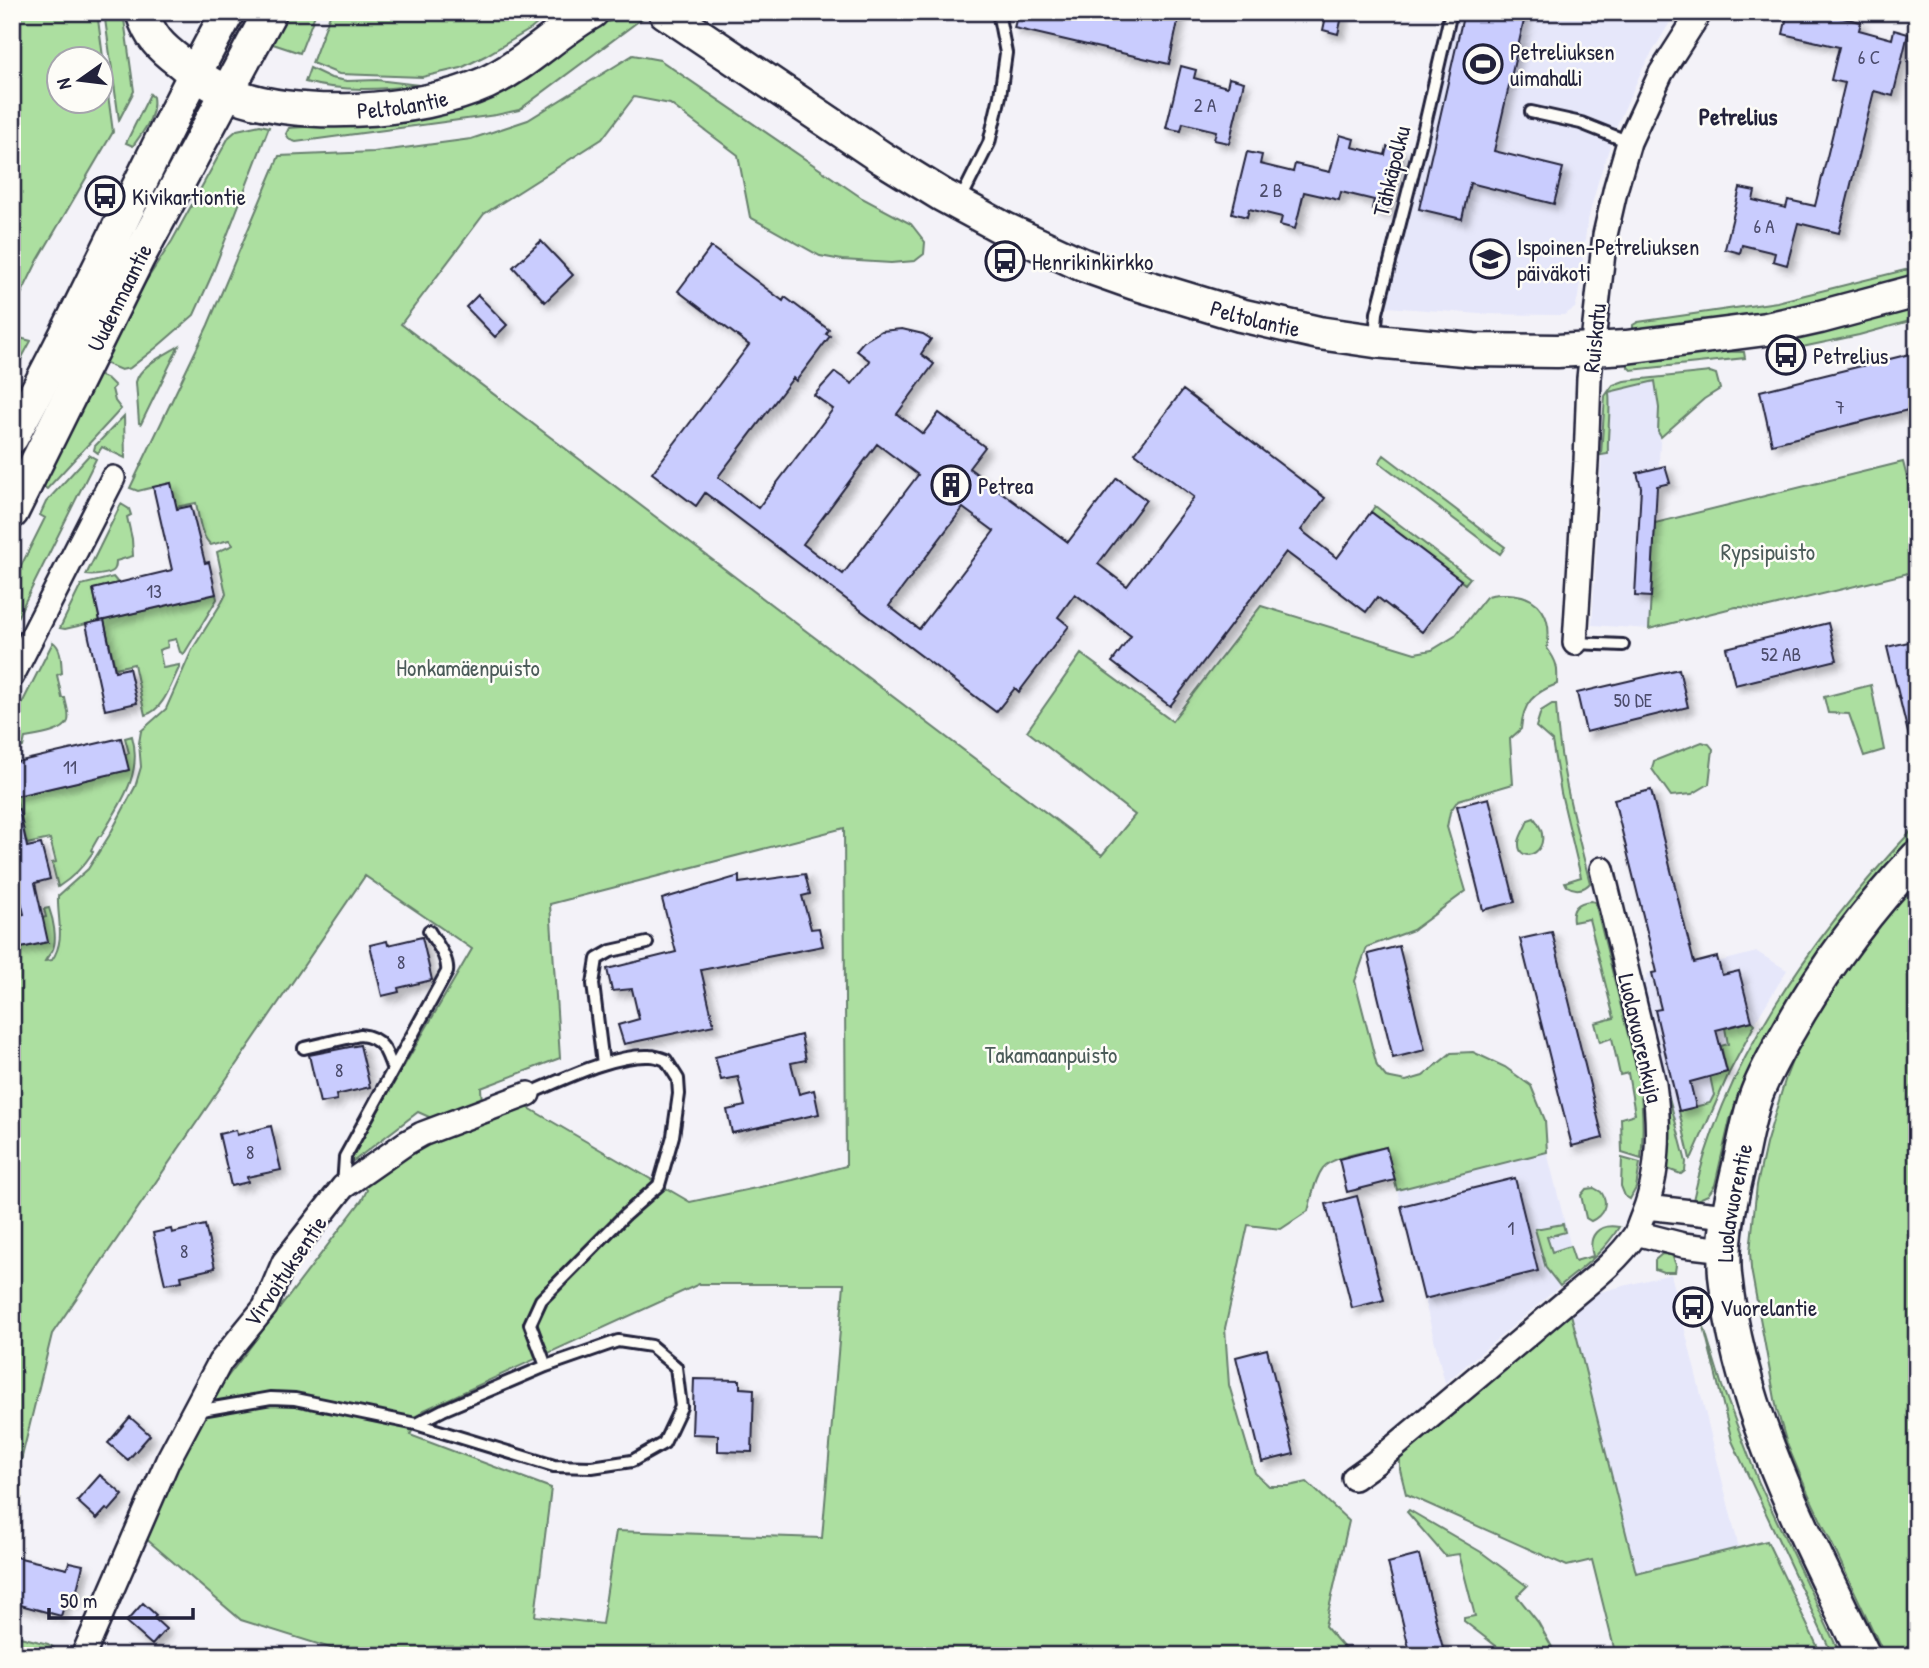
<svg xmlns="http://www.w3.org/2000/svg" width="1929" height="1668" viewBox="0 0 1929 1668" font-family="'Patrick Hand',sans-serif">
<defs>
<filter id="shadow"><feDropShadow dx="5.5" dy="5.5" stdDeviation="3.5" flood-color="#0004"/></filter>
</defs>
<rect width="100%" height="100%" fill="#f3f2f8"/>
<filter id="ink" filterUnits="userSpaceOnUse"><feTurbulence type="fractalNoise" baseFrequency=".0143" numOctaves="2"/><feDisplacementMap in="SourceGraphic" scale="14" xChannelSelector="R" yChannelSelector="G"/><feConvolveMatrix kernelMatrix="1 2 1 2 8 2 1 2 1" color-interpolation-filters="sRGB"/></filter>
<g filter="url(#ink)">
<!-- built -->
<path fill="#e6e7fa" d="M1457,12h219l-33,56 -25,55 -19,55 -12,46 -9,73 -3,11 -11,7 -84,-1 -93,-7z
M1664,377l-15,252 -57,-4 13,-229 5,-8 9,-6z
M1757,952l30,18 -42,69 -36,73 -34,8 -34,-139 6,-2 -1,-5 6,-1 2,5z
M1547,1152l30,120 -132,111 -48,-193z
M1671,1274l68,274 -103,25 -65,-259 25,-21z"/>
<!-- green -->
<path fill="#acdfa0" stroke="#67806e" stroke-width="2" fill-rule="evenodd" d="M12,12h85l16,120 -75,128 -26,53zM60,60h42v42h-42z
M104,12h19l11,79 -15,29z
M283,12h33l-16,41 -27,-9 6,-23z
M331,12h220l-20,17 -46,27 -24,12 -39,9 -83,-3 -27,-11z
M631,16l13,1 -125,93 -23,5 -200,27 -6,-2 -4,-6 3,-6 99,-7 211,-97z
M633,55l27,5 202,138 49,26 14,18 -1,12 -9,7 -24,2 -49,-3 -22,-4 -70,-39 -12,-62 -68,-51 -36,-7 -32,42 -118,75 -83,110 701,531 33,-40 -108,-84 54,-77 91,67 89,-115 154,47 17,-3 23,-14 31,-39c7,-4 14,-3 22,-3 33,1 45,24 39,54 10,14 11,19 10,36 -24,9 -34,19 -36,45l-11,10 3,45 -55,16 -8,12 -3,15 19,64 -53,39 -46,17 -12,34 22,85 9,11 20,4 17,-5 28,-23 22,-1 32,15 26,19 14,34 2,32 -150,38 -11,-43c-15,4 -54,9 -63,21 -9,12 -11,30 -15,43l-27,18 -33,-4 -23,103 4,57 26,88 14,13h20l18,-4 42,39 -24,105 26,30h-995l-115,-36 -96,-82 40,-87 37,-67 140,-184 5,-10 -4,-5 63,-42 61,-26 40,-10 163,95 103,-22 53,-14 -2,-338 -294,76 10,154 -79,30 1,16 -44,17 -20,-9 -63,48 -8,4 125,-215 -107,-73 -313,458 -33,135 -7,7v-526l35,-8 -5,-24 4,-1 -2,-8 5,-1c4,11 9,32 3,43 -2,3 -5,6 -7,10l7,-1c14,-20 5,-42 6,-64l30,-27 21,-33 26,-49 6,-20 -2,-24 2,-12 25,-22 26,-59 30,-48 4,-8 -9,-42 16,-7 -4,-5 -18,5c-11,-10 -12,-28 -15,-42l-20,4 -5,-24 -33,8 -8,-3 78,-163 71,-169 95,-4 97,-13 57,-19zM699,1284h145l-22,254 -206,-7 -14,93 -67,-8 16,-128 -141,-53 12,-24z
M310,68l21,10 16,3 30,-1 42,5c-38,5 -78,7 -114,-3z
M150,94l3,3c3,20 -9,33 -20,49l-7,-3z
M260,125l9,2 -58,150 -17,38 -37,32 -27,21 -9,2 -17,-7 16,-42 52,-80 57,-104 8,-7z
M1917,267v13l-138,33 -146,17v-5l5,-3 139,-20z
M1917,304v15l-58,16 -71,15 -1,-6 33,-14z
M16,337l15,4 -19,35v-37z
M179,346l-38,78 -2,-1 -3,-41c4,-17 29,-27 43,-36z
M1697,351l47,1 1,6 -114,12 -3,-3v-6z
M1710,372l6,2 4,15 -16,10 -43,38 -3,-5 1,-24 -4,-27 -46,11c2,21 -2,42 -1,62l-7,1 4,-59 8,-11 11,-4z
M98,375l10,4 7,7 -3,3 3,12 6,8 -74,80 -3,-2 15,-42z
M124,416l1,42 -23,-11 -4,6 -4,-3 1,-4z
M89,455l7,4 -82,165 -2,-40 33,-66 -5,-3 6,-13z
M1384,455l121,92 -5,7 -121,-92z
M1903,462l14,55v54l-152,37 -29,-1 -87,22 6,-106z
M121,504l8,5 2,6 -4,2 5,22 1,17 -17,5c0,3 0,8 -3,10 -6,4 -21,5 -27,4z
M1375,506l95,72 -5,6 -94,-72z
M113,577l5,6 -25,6 7,32 -35,8 -5,-1 21,-43z
M216,594l1,5 -33,55 -4,-2 -4,-13 -9,2 1,6 -9,3 4,18 16,-3v3c-8,16 -16,43 -34,47l-11,-51 -19,4 -11,-48z
M53,642c9,6 8,21 9,31l-5,2 5,23h3c1,7 5,16 3,23 -4,12 -32,15 -43,17l-2,9 -11,3v-27z
M1871,685l13,65 -20,6 -15,-42 -21,-1 -4,-16z
M1552,704h4c3,62 19,120 34,179 -6,7 -15,8 -23,3l-2,-4 16,-5 -20,-84 -9,-52 -16,-14 5,-16z
M132,736c11,39 -12,68 -31,100h-2l-8,14 2,2c-9,14 -21,26 -35,35l-6,-24 4,-1 -6,-23 -23,5 -11,-48 112,-26 -3,-15 4,-2 -4,-15z
M1702,742l7,2 4,5 -4,35 -17,10 -21,2 -19,-27 2,-8z
M1534,818c26,32 -17,51 -15,24 1,-7 7,-15 9,-22z
M1917,825v14l-20,21 -153,224 -14,35 -15,66 -7,10 -11,5h-4c30,-141 126,-272 224,-375z
M1917,876v780h-32l-79,-167 -19,-45 -10,-34 -26,-141 -1,-18 7,-66 9,-41 20,-67 16,-42 48,-75z
M1591,901l4,1 44,177c4,28 5,52 2,80l-19,-6 -1,-35 14,-4 -7,-41 -8,2 -8,-37 -12,4 -5,-19 19,-5 -25,-99 -16,3c-2,-13 4,-20 18,-21z
M1752,1021l3,3 -26,49 -37,84 -2,2 -11,-48 31,-8 4,-8 -4,-19 17,-4 -6,-26 7,-2 -3,-16z
M1665,1082l21,80 -1,9 -4,3 -16,-6c5,-30 5,-57 0,-86z
M1622,1158l18,5 -4,25 -6,11 -5,-3 -4,-10z
M1594,1188l7,4c9,12 1,24 -10,29l-5,-3 -5,-23 5,-6z
M1563,1224l2,8 -18,5 5,15 18,-6 5,15 18,-5c-6,-20 5,-33 26,-29 -15,25 -37,41 -59,59l-14,-18 -11,-39z
M1662,1254l10,1 4,10 -1,7h-12l-8,-3v-9z
M1571,1314l65,259 131,-32 55,115h-206l-24,-96 -25,6 -161,-72 -6,-24v-11z
M1704,1327l18,59 37,97 82,173h-8l-101,-215z
M1409,1510l72,42 46,34 -10,10 21,26 14,25 -23,6 -3,3h-17l-45,-35v-3l11,-2 -16,-62 -14,2 -38,-44z
M12,1635l36,9 6,4 4,8h-46z"/>
<!-- building -->
<path fill="#c9ccfe" stroke="#22223b" stroke-width="2" fill-rule="evenodd" filter="url(#shadow)" d="M1018,12h68l19,5v-5h75l-11,52 -155,-36z
M1327,12h16l-5,22 -15,-4z
M1464,12h62l-32,139 69,17 -9,36 -84,-21 -8,36 -43,-10z
M1788,12h46l-1,4 28,6 -2,8 33,9 2,-9 14,4 -15,62 -19,-5 -35,142 -41,-10 -11,42 -14,-4 2,-8 -33,-8 -2,8 -15,-4 15,-61 15,3 -2,9 33,8 2,-8 27,6 30,-123 -14,-3 8,-33 -56,-13z
M1181,66l15,4 -2,8 33,9 2,-9 15,4 -15,61 -15,-3 2,-9 -33,-8 -2,8 -15,-3z
M1340,135l14,4 -2,8 33,8 2,-8 15,3 -15,62 -15,-3 2,-9 -33,-8 -2,8 -35,-8 -9,37 -15,-4 2,-8 -33,-8 -2,8 -15,-4 15,-61 15,3 -2,9 33,8 2,-8 35,8z
M541,241l32,34 -28,27 -32,-35z
M711,247l72,54 2,-4 44,33 -3,4 4,2 -34,45 -3,-3 -75,99 40,31 75,-99 -19,-14 21,-23 17,12 18,-23 -14,-11 7,-8 18,-11 21,-2 21,5 8,5 -10,15 13,10 -37,50 26,20 16,-21 46,34 -16,21 99,74 49,-64 29,22 -48,64 29,22 67,-89 -59,-44 48,-63 142,108 -24,32 36,28 34,-46 90,68 -39,52 -45,-35 -11,15 -80,-60 -116,154 -58,-44 19,-26 -56,-42 -17,23 11,9 -50,66 -4,-4 -19,24 -291,-219 -9,13 -44,-33 97,-128 -71,-54zM877,444l41,31 -75,99 -40,-30zM963,508l31,23 -75,98 -30,-23z
M478,295l29,30 -12,12 -29,-30z
M1914,353l3,11v35l-7,2 2,8 -140,35 -12,-53z
M1665,466l5,17 -13,3 -6,111 -16,-1 6,-109 -4,-14z
M171,483l6,26 14,-3 14,57 4,-1 7,32 -116,27 -7,-32 79,-19 -19,-83z
M104,620l11,51 14,-3 8,35 -32,7 -19,-86z
M1828,623l9,37 -102,25 -9,-37z
M1917,640v104l-6,1 -24,-98z
M1679,669l9,38 -102,25 -9,-39z
M121,738l8,32 -117,27v-34z
M1651,790l43,173 23,-6 5,18 17,-4 13,50 -36,9 11,42 -37,10 6,25 -17,4 -24,-101 6,-1 -9,-36 5,-1 -43,-173z
M1489,798l26,104 -32,8 -26,-104z
M19,809l8,38 14,-3 9,35 -15,4 13,59 -36,8v-33l12,-3 -12,-50v-54z
M805,874l5,20 -8,2 9,33 8,-1 4,18 -122,24 13,55 -90,19 -6,-19 21,-6 -7,-30 -20,2 -5,-22 69,-17 -14,-53 77,-23v7z
M1552,932l51,206 -31,8 -52,-207z
M422,937l10,43 -34,8 1,4 -17,4 -12,-51 17,-4 1,4z
M1399,946l26,104 -32,8 -25,-104z
M801,1035l5,25 -15,3 8,31 15,-4 5,24 -87,19 -5,-23 18,-4 -7,-29 -17,3 -6,-23z
M360,1045l10,42 -34,8 1,5 -17,3 -11,-48z
M271,1126l10,44 -34,7 1,5 -17,4 -12,-52 17,-4 1,5z
M1386,1147l9,33 -48,12 -8,-33z
M1515,1178l23,93 -114,28 -23,-93z
M1357,1196l27,104 -32,8 -26,-104z
M205,1225l10,43 -34,8 1,5 -17,3 -12,-51 18,-4 1,4z
M1267,1349l27,105 -32,8 -26,-105z
M694,1379l46,1v8l14,1 -2,63 -34,-1v-16l-26,-1z
M130,1417l20,18 -22,25 -20,-17z
M100,1475l23,20 -14,16 -3,-2 -9,10 -20,-18z
M1419,1555l26,101h-34l-23,-93z
M12,1556l55,13 2,-7 14,3 -9,37 -8,-2 -5,16 -48,-13 2,-7 -3,-1z
M143,1603l13,12 -2,3 12,11 -14,16 -26,-23z"/>
<g fill="none" stroke-linecap="round" stroke-linejoin="round">
<!-- lane casing -->
<g stroke="#22223b" stroke-width="16">
<path id="lane" d="M1531,112l50,11 48,19
M960,201l29,-58 11,-47 6,-43 -8,-41
M1375,338l2,-25 44,-172 30,-129
M1575,643l48,2
M304,1048l56,-13c22,2 27,17 33,35
M603,1064l-10,-80 4,-25 14,-8 36,-8
M528,1094c34,-14 85,-40 122,-38 5,0 11,2 16,4l12,19 1,15 -6,42 -14,49 -34,30 -84,85 -11,24 16,42
M343,1187l2,-30 102,-185c2,-14 -11,-29 -18,-41
M196,1411l75,-13 24,1 121,25 138,42 38,1 40,-6 32,-18 17,-36 -5,-40 -25,-21 -33,-5 -72,25 -103,44 -27,14"/>
</g>
<!-- street casing -->
<g stroke="#22223b" stroke-width="28">
<path id="street" d="M1575,643l11,-181 3,-84 16,-143 11,-48 13,-45 32,-69 39,-61
M12,676l101,-198
M1646,1207l81,9
M1636,1233l47,12 42,5
M1354,1478l21,-15c59,-50 120,-100 179,-151 27,-24 61,-47 81,-77 3,-6 5,-13 8,-20 17,-42 17,-87 11,-131l-52,-215
M83,1656l85,-196 52,-98 45,-55 19,-45 59,-75 63,-44 16,-9 106,-40"/>
</g>
<!-- secondary casing -->
<g stroke="#22223b" stroke-width="37">
<g id="secondary">
<path id="s1" d="M142,12c8,25 18,35 38,50 13,12 28,21 45,29 66,31 195,22 261,-8 39,-18 69,-50 106,-71"/>
<path id="s2" d="M665,12l217,146 60,37 63,34 78,36 51,18 106,32 79,18 56,8 99,9 83,1 69,-4 140,-18 54,-12 97,-26"/>
<path d="M12,437c77,-139 139,-286 216,-425"/>
<path id="s3" d="M12,512l126,-254 132,-246"/>
<path id="s4" d="M1864,1656c-59,-123 -125,-244 -139,-381 -3,-36 5,-71 13,-105 6,-25 10,-53 19,-77 9,-23 22,-45 34,-66 35,-62 77,-118 126,-170"/>
</g>
</g>
<!-- lane -->
<use href="#lane" stroke="#fdfcf7" stroke-width="10"/>
<!-- street -->
<use href="#street" stroke="#fdfcf7" stroke-width="23"/>
<!-- secondary -->
<use href="#secondary" stroke="#fdfcf7" stroke-width="32"/>
</g>
</g>
<!-- icons -->
<defs>
<g id="stadium-ring" transform="scale(2.0125)"><circle r="9.5" fill="#fdfcf7" stroke="#22223b" stroke-width="1.5"/><path d="M0-5a6.5 5 0 1 0 0 10a6.5 5 0 1 0 0-10ZM-3.5-1.8h7v3.6h-7Z" fill="#22223b"/></g>
<g id="bus-ring" transform="scale(2.0125)"><circle r="9.5" fill="#fdfcf7" stroke="#22223b" stroke-width="1.5"/><path d="M-5-6H5V4H4V6H2V4H-2V6H-4V4H-5ZM-3.5-4V0h7V-4ZM-3.5 1.2v1.5H-2V1.2ZM2 1.2v1.5H3.5V1.2Z" fill="#22223b"/></g>
<g id="school-ring" transform="scale(2.0125)"><circle r="9.5" fill="#fdfcf7" stroke="#22223b" stroke-width="1.5"/><path d="M0-5L7-2L0 1L-7-2ZM-4 1L0 2.5L4 1V4Q0 6-4 4Z" fill="#22223b"/></g>
<g id="building-ring" transform="scale(2.0125)"><circle r="9.5" fill="#fdfcf7" stroke="#22223b" stroke-width="1.5"/><path d="M-4-6H4V6H1V3H-1V6H-4ZM-2.5-4.3h1.7v1.8h-1.7ZM.8-4.3h1.7v1.8H.8ZM-2.5-1h1.7V.8h-1.7ZM.8-1h1.7V.8H.8Z" fill="#22223b"/></g>
</defs>
<g fill-rule="evenodd">
<use href="#stadium-ring" x="1483" y="64"/>
<use href="#bus-ring" x="105" y="196"/>
<use href="#school-ring" x="1490" y="259"/>
<use href="#bus-ring" x="1005" y="261"/>
<use href="#bus-ring" x="1786" y="355"/>
<use href="#building-ring" x="951" y="485"/>
<use href="#bus-ring" x="1693" y="1307"/>
</g>
<g text-anchor="middle" dominant-baseline="central" stroke-width="5" stroke-linejoin="round" paint-order="stroke">
<!-- number labels -->
<g font-size="19" fill="#4c4c6c">
<text x="1869" y="57">6 C</text>
<text x="1205" y="105">2 A</text>
<text x="1271" y="190">2 B</text>
<text x="1764" y="226">6 A</text>
<text x="1840" y="407">7</text>
<text x="154" y="591">13</text>
<text x="1781" y="654">52 AB</text>
<text x="1633" y="700">50 DE</text>
<text x="70" y="767">11</text>
<text x="401" y="962">8</text>
<text x="339" y="1070">8</text>
<text x="250" y="1152">8</text>
<text x="1511" y="1228">1</text>
<text x="184" y="1251">8</text>
</g>
<!-- poi labels -->
<g font-size="23" fill="#22223b" stroke="#fdfcf7" text-anchor="start">
<text x="1510" y="51">Petreliuksen<tspan x="1510" dy="26">uimahalli</tspan></text>
<text x="132" y="196">Kivikartiontie</text>
<text x="1517" y="246">Ispoinen-Petreliuksen<tspan x="1517" dy="26">päiväkoti</tspan></text>
<text x="1032" y="261">Henrikinkirkko</text>
<text x="1813" y="355">Petrelius</text>
<text x="978" y="485">Petrea</text>
<text x="1720" y="1307">Vuorelantie</text>
</g>
<!-- street labels -->
<g font-size="23" fill="#22223b" stroke="#fdfcf7">
<text stroke="none"><textPath href="#s1" startOffset="298">Peltolantie</textPath></text>
<text transform="translate(1391 171) rotate(-76)">Tähkäpolku</text>
<text stroke="none"><textPath href="#s3" startOffset="240">Uudenmaantie</textPath></text>
<text stroke="none"><textPath href="#s2" startOffset="670">Peltolantie</textPath></text>
<text transform="translate(1594 338) rotate(-84)">Ruiskatu</text>
<text transform="translate(1641 1038) rotate(77)">Luolavuorenkuja</text>
<text stroke="none"><textPath href="#s4" startOffset="481">Luolavuorentie</textPath></text>
<text transform="translate(285 1271) rotate(-56)">Virvoituksentie</text>
</g>
<!-- park labels -->
<g font-size="23" fill="#4b5b59" stroke="#fdfcf7">
<text x="1768" y="551">Rypsipuisto</text>
<text x="468" y="667">Honkamäenpuisto</text>
<text x="1051" y="1054">Takamaanpuisto</text>
</g>
<!-- neighbourhood labels -->
<g font-size="24" font-weight="bold" fill="#22223b" stroke="#fdfcf7">
<text x="1738" y="116">Petrelius</text>
</g>
</g>
<!-- margin -->
<rect width="1929" height="1668" fill="none" stroke="#fdfcf7" stroke-width="42"/>
<rect x="21" y="21" width="1887" height="1626" fill="none" stroke="#22223b" stroke-width="2.5" filter="url(#ink)"/>
<!-- north arrow -->
<g transform="translate(80 80) rotate(256)"><circle r="33" fill="#fdfcf7" stroke="#a5a5ac" stroke-width="2"/>
<path d="M0-5L12 26L0 18L-12 26Z" fill="#22223b"/>
<text y="-10" font-size="19" font-weight="bold" text-anchor="middle" fill="#22223b">N</text>
</g>
<!-- scale -->
<path d="M49 1608v10h144v-10" fill="none" stroke="#22223b" stroke-width="3.5"/>
<text x="60" y="1608" font-size="21" fill="#22223b" stroke="#fdfcf7" stroke-width="5" paint-order="stroke">50 m</text>
</svg>
